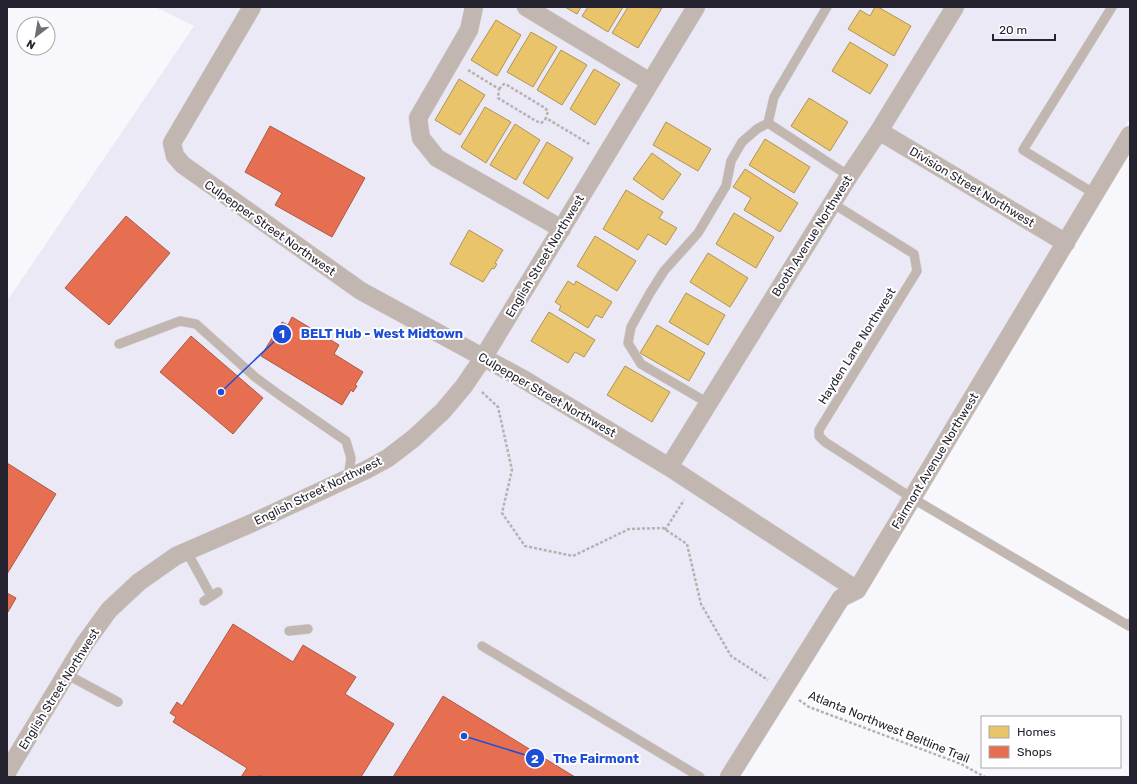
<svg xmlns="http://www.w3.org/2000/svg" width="1137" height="784" viewBox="0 0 1137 784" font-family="Rubik,sans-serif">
<rect width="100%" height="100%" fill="#f8f7fc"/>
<!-- built -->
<path fill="#ebe9f5" d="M155,7h975v112l-273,471 -131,187h-719v-476l187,-275z"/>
<!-- homes -->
<path fill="#e9c46a" stroke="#ae9459" d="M565,7h16l-4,7z
M588,7h35l-15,25 -26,-16z
M628,7l34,1 -24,40 -26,-15z
M875,7h3l33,19 -17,30 -46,-27 12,-19 10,6z
M496,20l25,15 -24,41 -26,-16z
M531,32l26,15 -24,40 -26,-15z
M850,42l38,23 -18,29 -38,-23z
M561,50l26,15 -25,40 -25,-15z
M594,69l26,15 -25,41 -25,-16z
M459,79l26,16 -25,40 -25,-15z
M809,98l39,24 -18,29 -39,-25z
M485,107l26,15 -25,41 -25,-16z
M666,122l45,27 -13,22 -45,-26z
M515,124l25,16 -24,40 -26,-15z
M765,139l45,28 -16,26 -45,-28z
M547,142l26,16 -25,41 -25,-16z
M652,153l29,21 -18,26 -30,-21z
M745,169l53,34 -18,29 -36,-22 7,-12 -18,-11z
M626,190l37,22 -4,6 18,10 -11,17 -18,-11 -10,16 -35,-21z
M734,213l40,24 -18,31 -40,-24z
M469,230l34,20 -8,13 2,1 -3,5 -2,-1 -9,14 -33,-18z
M595,236l41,25 -19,30 -40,-25z
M708,253l40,25 -18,29 -40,-25z
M568,281l6,4 2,-4 36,21 -10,16 -6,-3 -8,13 -29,-18 2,-4 -6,-4z
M686,293l39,22 -17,30 -39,-23z
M549,312l46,28 -11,17 -9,-5 -7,11 -37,-22z
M657,325l48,28 -16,28 -49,-28z
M625,366l45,26 -18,30 -45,-27z"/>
<!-- shops -->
<path fill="#e76f51" stroke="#ad5847" d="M270,126l95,52 -33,59 -57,-32 7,-12 -37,-21z
M126,216l44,37 -61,72 -44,-37z
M292,317l47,28 -5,9 29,18 -8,13 2,1 -4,6 -2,-2 -9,15 -81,-49 21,-34 6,3z
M191,336l72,62 -30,36 -73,-62z
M7,463l49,31 -49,80z
M7,593l9,5 -8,14 -1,-1z
M233,624l60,38 10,-17 53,32 -11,17 49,30 -33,53h-97l-4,-2 -2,2h-17l6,-9 -74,-46 3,-5 -6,-4 7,-11 5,4z
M443,696l132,81h-182z"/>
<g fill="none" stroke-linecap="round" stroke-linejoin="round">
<!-- service casing -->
<g stroke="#d3d2d6" stroke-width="10">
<path id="service" d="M768,123l6,-26 53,-90
M1095,194l-72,-44 89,-143
M832,203l82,51 3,17 -98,159v6l6,6 87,56 217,128 1,-3
M119,344l61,-23 16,3 59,53 23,17 68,47 5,17 -3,20
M708,403l-67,-39 -13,-21 3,-16 19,-34 14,-22 34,-38 28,-47 5,-25 11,-19 15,-13 11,-6 81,53
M187,552l24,44
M204,601l14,-9
M289,631l19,-2
M482,646l218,131
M66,674l52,28"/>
</g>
<!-- minor casing -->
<g stroke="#d3d2d6" stroke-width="19">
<path id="minor" d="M252,7l-80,136 3,13 8,9 178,126 162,88 146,88 188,123
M474,7l-5,23 -51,88 3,20 16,20 125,71
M526,7l124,75
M879,131l187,112
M669,467l180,-291 30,-45 76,-124
M7,772l78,-129 24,-33 30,-28 37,-26 76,-33 114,-53 22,-12 26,-20 29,-27 21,-25 19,-28 213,-351
M729,777l112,-179 16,-8 273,-455"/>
</g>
<!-- path -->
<path stroke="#b9b0af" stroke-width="2.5" stroke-dasharray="3 2" stroke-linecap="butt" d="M468,70l31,19 -1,9 38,23 5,2 3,-2 2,-3 45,27
M499,89l5,-5 3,1 38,23 3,3 -2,7
M482,392l16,15 14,63 -10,43 23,33 48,10 56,-27 34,-1 24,16 14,60 30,52 37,24
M665,530l19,-30
M799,700l10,7 152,57 24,13"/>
<!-- service -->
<use href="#service" stroke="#c2b6b1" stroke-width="9"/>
<!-- minor -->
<use href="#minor" stroke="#c2b6b1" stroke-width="18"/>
</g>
<g text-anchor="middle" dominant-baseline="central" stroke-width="4" stroke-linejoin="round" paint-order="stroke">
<!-- street labels -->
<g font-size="12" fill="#262330" stroke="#fff">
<text transform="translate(972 187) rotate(31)">Division Street Northwest</text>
<text transform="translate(270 228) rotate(35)">Culpepper Street Northwest</text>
<text transform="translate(812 236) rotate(-58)">Booth Avenue Northwest</text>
<text transform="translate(545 256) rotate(-59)">English Street Northwest</text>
<text transform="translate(857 346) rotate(-58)">Hayden Lane Northwest</text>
<text transform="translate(547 395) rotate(30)">Culpepper Street Northwest</text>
<text transform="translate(935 461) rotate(-59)">Fairmont Avenue Northwest</text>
<text transform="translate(318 491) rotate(-26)">English Street Northwest</text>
<text transform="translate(59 689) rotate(-58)">English Street Northwest</text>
<text transform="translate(889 727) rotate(22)">Atlanta Northwest Beltline Trail</text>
</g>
</g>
<!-- callouts -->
<path fill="none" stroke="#1d4ed8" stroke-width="1.5" d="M221 392L282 334M464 736L535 758"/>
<g fill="#1d4ed8" stroke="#fff" stroke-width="1.5">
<circle cx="221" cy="392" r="4"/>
<circle cx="464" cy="736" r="4"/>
<circle cx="282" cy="334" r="10"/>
<circle cx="535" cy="758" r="10"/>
</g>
<g font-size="12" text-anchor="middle" font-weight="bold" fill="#fff">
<text x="282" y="338">1</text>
<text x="535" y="763">2</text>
</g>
<g font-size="13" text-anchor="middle" font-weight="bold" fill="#1d4ed8" stroke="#fff" stroke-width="4" stroke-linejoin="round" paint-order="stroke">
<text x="382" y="338">BELT Hub - West Midtown</text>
<text x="596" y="763">The Fairmont</text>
</g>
<!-- border -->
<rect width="1137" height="784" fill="none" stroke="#262330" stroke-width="16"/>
<!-- legend -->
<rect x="981" y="716" width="140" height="52" fill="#ffffff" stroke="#a8a7ac"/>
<rect x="989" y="726" width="20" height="12" fill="#e9c46a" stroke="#a8a7ac"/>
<text x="1017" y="736" font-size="12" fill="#262330">Homes</text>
<rect x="989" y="746" width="20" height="12" fill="#e76f51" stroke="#a8a7ac"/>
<text x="1017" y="756" font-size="12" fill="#262330">Shops</text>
<!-- north arrow -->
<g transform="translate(36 36) rotate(211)"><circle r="19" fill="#ffffff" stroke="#a8a7ac"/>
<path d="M0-3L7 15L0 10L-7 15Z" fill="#706d77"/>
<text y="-6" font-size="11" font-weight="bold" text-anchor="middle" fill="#262330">N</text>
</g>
<!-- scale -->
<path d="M993 34v6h62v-6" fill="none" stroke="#262330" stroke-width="2"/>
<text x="999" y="34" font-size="12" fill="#262330" stroke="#ffffff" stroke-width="3" paint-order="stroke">20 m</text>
</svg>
